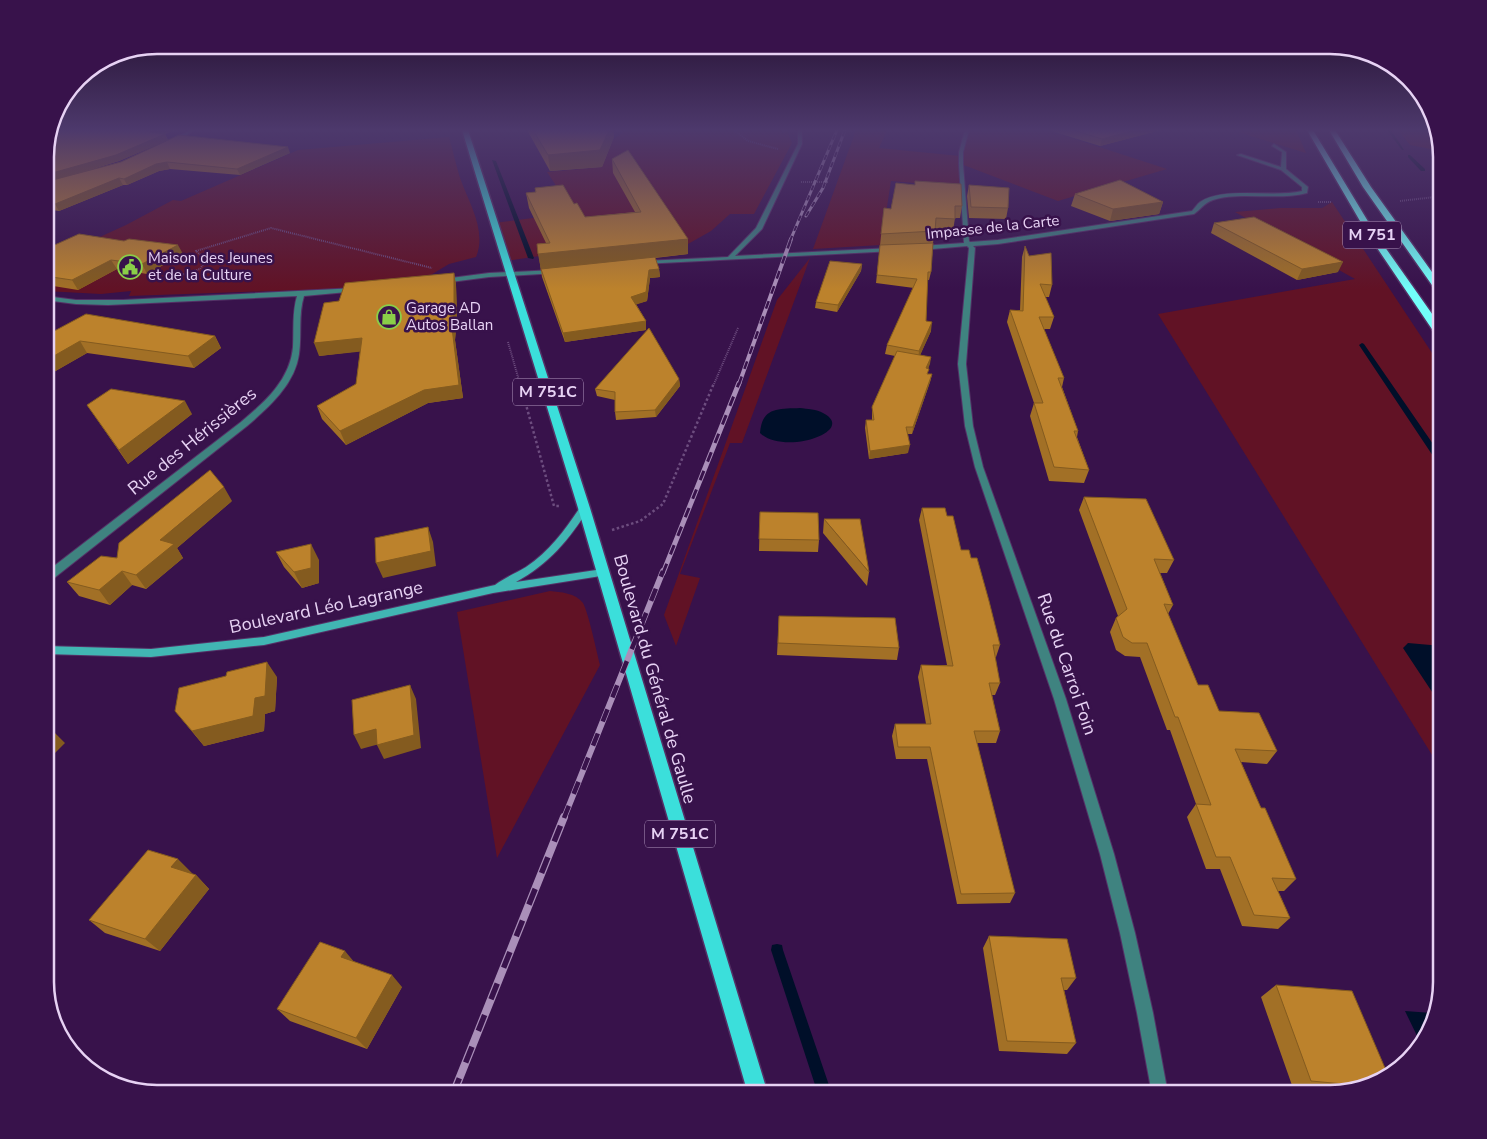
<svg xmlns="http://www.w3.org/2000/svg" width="1487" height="1139" viewBox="0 0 1487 1139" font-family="'Nunito Sans',sans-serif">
<rect width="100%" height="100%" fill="#38124b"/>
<!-- green -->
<path fill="#611225" d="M626,130h154l3,3 4,-2 5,12 -38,71h-24l-19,17 -23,13 -36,3 -41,-2 -104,16 -13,-38 69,-9 2,-15 -18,-27 55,-5 11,-27z
M856,130h31l-8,18 81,8 7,-26h80l120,39 -109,32 -97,-37 2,23 -72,-6 -10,64 -68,4z
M1240,130h56l10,23 -65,-20z
M1398,130h38l5,21 -31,-6z
M449,137c4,14 7,28 11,41 9,25 27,53 16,79l-27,7 -25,15 -63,9 -232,8 2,-5 -30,3 -56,-3v-29l81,-37 47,-25 8,1 117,-51z
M1332,202l110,166v403l-284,-457 197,-35 -120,-67 45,-4h42z
M810,258l-68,185h-12l-50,131 20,4 -24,68 -12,-31 113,-315z
M550,591c10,1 26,2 33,12 5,8 14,50 17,62l-103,193 -40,-246z"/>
<!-- water -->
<path fill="#000f29" d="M800,408c7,1 17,1 23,5 35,18 -39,43 -63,20 2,-26 18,-24 40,-25z
M1408,643l34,3v61l-39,-59z
M1405,1011l27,2 -11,30 -1,-1z"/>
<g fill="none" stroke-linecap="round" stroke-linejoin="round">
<!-- stream -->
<path fill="#000f29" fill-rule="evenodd" d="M1387,130h4l13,20h-2z
M1408,155h2l15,14v2h-4l-13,-14z
M492,160l4,1 38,97 -1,1 -5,-1z
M1362,343l2,1 78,113v8h-3l-80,-120z
M777,944l5,1 1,5 49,144h-14l-47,-144 1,-5z"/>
<!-- street casing -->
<g stroke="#543166" stroke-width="2">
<path id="street" d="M190,130h5l-20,12 -4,-1z
M798,130h4v14l-40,85 -27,27 157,-8 2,1v2l-252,13v-2l2,-1 84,-4 28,-29 42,-84z
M965,130h4l-6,22v12l6,77 1,1 28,-2 194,-29c3,-3 5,-7 8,-9 24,-16 73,-4 102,-11v-4l-21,-17 -44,-15 4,-1 40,13 1,-15 -10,-6 2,-2 12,8v17l22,18 -1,6c-30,8 -68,-2 -94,7 -9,3 -12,9 -19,14l-196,30 -25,2 2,2 -9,116 7,62 10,41 83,232 48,155 21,79 18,80 15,81h-16l-15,-81 -17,-80 -20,-79 -46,-155 -79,-232 -10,-41 -7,-62 11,-116 -2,-2 -46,4 -3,-2 3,-2 43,-3 -5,-79v-12z
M555,270l2,1v2l-68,4 -46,6 -3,-2 3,-2 46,-6z
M356,288l3,2 -1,1 -54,5c-6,19 -2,38 -5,58 -4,30 -30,53 -52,72l-198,156h-4v-9l196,-151c24,-20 49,-42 52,-75 1,-18 -1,-34 4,-51l-189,9 -32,-1 -31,-4v-4l31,4h47z"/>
</g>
<!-- secondary casing -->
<g stroke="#543166" stroke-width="2">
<path id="secondary" d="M584,505l5,3c-20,32 -40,56 -73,74l87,-13 4,2 1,2 -1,2 -114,18 -229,52 -113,12 -106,-3v-8l106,3 113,-12 231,-52c9,-7 21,-12 31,-18 24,-16 39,-37 55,-61z"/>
</g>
<!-- primary casing -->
<g stroke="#543166" stroke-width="3">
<path id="primary" d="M462,130h6l122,378 178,586h-20l-170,-586z"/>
</g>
<!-- highway casing -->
<g stroke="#543166" stroke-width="3">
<path id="highway" d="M1307,130h6l62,103 67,95v11l-4,-1 -71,-105z
M1329,130h6l36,57 71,99v10l-3,-1 -76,-108z"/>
</g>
<!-- path-far1 -->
<path stroke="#6d4d7f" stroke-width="2" stroke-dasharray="1 1" stroke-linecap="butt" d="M734,130l14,11 30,8
M818,130l11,1
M801,182h27
M1400,201l35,-4 4,-4 -3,-24 6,-3
M1318,202h13
M166,280l34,-11 6,-9 -10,-9 75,-23 161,40
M508,342l12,42
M714,384l24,-56"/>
<!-- path -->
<path stroke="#6d4d7f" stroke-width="2.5" stroke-dasharray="2.5 2.5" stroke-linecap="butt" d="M520,383l34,123h6
M612,530l28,-9 23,-17 51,-121"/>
<!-- street -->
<use href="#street" fill="#3f8380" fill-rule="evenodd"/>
<!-- secondary -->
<use href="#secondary" fill="#41b6b3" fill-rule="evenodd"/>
<!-- primary -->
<use href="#primary" fill="#3bdfdb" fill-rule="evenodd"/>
<!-- highway -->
<use href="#highway" fill="#72fef9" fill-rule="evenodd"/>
<!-- rail-far4 casing -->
<g stroke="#aa8fb9" stroke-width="3">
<path id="rail-far4" d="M806,216l17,-28 22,-58
M790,241l47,-111"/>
</g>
<!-- rail-far3 casing -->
<g stroke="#aa8fb9" stroke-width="4">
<path id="rail-far3" d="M739,384l52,-145"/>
</g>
<!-- rail-far2 casing -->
<g stroke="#aa8fb9" stroke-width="5">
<path id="rail-far2" d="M663,573l76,-190"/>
</g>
<!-- rail-far1 casing -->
<g stroke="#aa8fb9" stroke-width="6">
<path id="rail-far1" d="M564,818l99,-247"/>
</g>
<!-- rail casing -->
<g stroke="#aa8fb9" stroke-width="8">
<path id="rail" d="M453,1094l111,-277"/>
</g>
<!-- rail-far4 -->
<use href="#rail-far4" stroke="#38124b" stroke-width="2" stroke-dasharray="5.5" stroke-linecap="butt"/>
<!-- rail-far3 -->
<use href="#rail-far3" stroke="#38124b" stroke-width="2.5" stroke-dasharray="8" stroke-linecap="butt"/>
<!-- rail-far2 -->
<use href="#rail-far2" stroke="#38124b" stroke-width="3" stroke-dasharray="10" stroke-linecap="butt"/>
<!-- rail-far1 -->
<use href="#rail-far1" stroke="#38124b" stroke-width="4.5" stroke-dasharray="13" stroke-linecap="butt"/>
<!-- rail -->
<use href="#rail" stroke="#38124b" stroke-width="5.5" stroke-dasharray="17" stroke-linecap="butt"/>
</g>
<!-- wall -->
<path fill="#a27026" d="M51,130h124l-10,4 3,6 -49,21 -42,13 44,-12 169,-9 -50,22 -70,-6 -11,2 -32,14h-4l-64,26 -14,-2v-60z
M527,130h86l1,7 -12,30 -52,4z
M1048,130h113l-61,16z
M612,159l76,95 -33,4 4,11 1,8 -10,1 -3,23 -11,3 10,17v9l-81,12 -23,-65 -5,-33 9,-1 -17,-35 -3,-15 9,-1v-4l39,16 11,13 50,-5 -22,-39z
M896,183l66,23 -2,12h-5l-2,13 -18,-1 -2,13 -2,29 -2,8h-2l-1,41 5,10 -11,24 11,2 -3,12v5h4l-2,8 -18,52h-4v19l-39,6 -4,-31 1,-8h6v-13l23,-51 -10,-2 2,-9 27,-57 -38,-5 8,-75 7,1z
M969,185l39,23 -2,11 -37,-1 -2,-22z
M1075,194l88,8 -4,12 -49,7 -39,-15z
M1214,223l124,49 -41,8 -86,-47z
M1025,246l4,10 23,29 -3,12h-4l9,20 -4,12h-6l20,49 -2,9 16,44 -1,6 12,33 -5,13 -35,-2 -19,-65 4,-13 -27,-81 3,-12h10l2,-53z
M45,248h3l135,6 -36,20 -30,-5 -39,21 -31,-5 -2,1z
M862,264l-1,7 -24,41 -22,-4 1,-6z
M454,273l2,12 1,33 -2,22 8,58 -35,5 -82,42 -24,-26 -5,-13 39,-22 4,-33 -41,5 20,-55z
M45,336h170l6,12 -27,20 -107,-15 -42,24z
M679,379l1,7 -24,31 -40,3 -1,-8v-12l-18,-4 -2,-7z
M87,405l105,9 -64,50z
M1084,497l90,63 -7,13h-7l13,32 -5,9 30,71 21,26 58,40 -10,13 -26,-2 20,46 35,71 -12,12h-6l12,27 -12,11 -36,-3 -22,-57h-14l-19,-52 9,-13 -26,-74h-3l-27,-73 -15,-1 -9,-6 -6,-18 6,-14 2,-2 -39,-106z
M232,501l-55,47 6,10 -37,31 -14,-4 -22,20 -31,-9 -12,-14z
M922,508l25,8 14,34 10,8 29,87 -4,12h-1l5,26 -5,12h-3l8,36 -4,12h-19l38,150 -5,10 -53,1 -30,-145h-31l-4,-23 3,-12h31l-8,-47 3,-12h26l-28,-145z
M760,512l59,28 -1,12 -59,-1z
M824,519l45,53 -2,14 -44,-53z
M276,552l43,8v23l-17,5 -18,-21z
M779,616l120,32 -2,12 -120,-5z
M277,677l-2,34 -10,3 -1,17 -60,15 -29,-35z
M192,873l-1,1 5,1 13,14 -49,62 -55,-18 -16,-13z
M989,936l87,42 -9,12h-3l12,53 -9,11 -68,-3 -16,-103z
M1276,985l103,98 -49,11 -36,-3 -33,-94z
M402,987l-35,62 -77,-28 -13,-12z"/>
<!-- shaded-wall -->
<path fill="#845b1f" d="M156,130h19l-22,8 -3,-6z
M609,130h4l1,7 -12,30 -52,4 -2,-16z
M1136,130h25l-61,16 2,-7z
M165,134l3,6 -49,21 -74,22v-8z
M288,147l2,6 -50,22 -3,-6z
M167,162l3,7 -11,2 -32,14 -3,-6 32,-15z
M119,178l4,7 -64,26 -4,-7z
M1163,202l-4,12 -49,7 3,-12z
M688,239v15l-147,16 -3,-16z
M178,245l5,9 -36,20 -5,-10z
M111,260l6,9 -39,21 -6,-10z
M1343,262l-5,10 -41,8 5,-11z
M862,264l-1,7 -24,41 1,-7z
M659,269l1,8 -10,1 -3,23 -15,5 -1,-9 18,-27z
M454,273l2,12 1,33 -2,22 8,58 -35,5 -82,42 -6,-14 112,-103z
M646,321v9l-81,12 -2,-9z
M932,322l-1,9 -13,29 1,-9z
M215,336l6,12 -27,20 -6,-12z
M362,338l4,13 -47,5 -5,-13z
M80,341l7,12 -42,24v-16z
M931,357l-1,7 -5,12 1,-8z
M932,374l-2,8 -18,52 1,-7z
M679,379l1,7 -24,31 -1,-7z
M185,401l7,13 -64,50 -9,-14z
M910,445l-2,8 -39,6 1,-8z
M224,487l8,14 -55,47 6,10 -37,31 -10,-14 24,-35z
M428,527l5,15 3,24 -53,12 -7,-15z
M311,544l8,16v23l-17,5 -8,-16z
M122,571l10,14 -22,20 -11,-15z
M267,662l10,15 -2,34 -10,3 -1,17 -60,15 -12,-15 63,-33z
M410,685l6,14 5,49 -37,11 -7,-14z
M50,728l15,15 -20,20v-30z
M376,729l7,14 -22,6 -7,-14z
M45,835l4,4 -4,5z
M178,859l14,14 -7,8 -14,-14z
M196,875l13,14 -49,62 -15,-12z
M345,951l10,12 -14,-6z
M392,975l10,12 -35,62 -11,-11z"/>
<!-- building -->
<path fill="#bc822c" stroke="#845b1f" d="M60,130h96l-6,2 15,2 -49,21 -71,20v-26l5,-17z
M533,130h76l-9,20 -52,5z
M1073,130h63l-34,9z
M179,135l109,12 -51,22 -70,-7 -11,2 -32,15 -5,-1 -64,26 -10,-2v-20l76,-20z
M628,150l60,89 -150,15 -1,-10 13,-1 -24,-50 10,-1 -1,-4 28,-3 11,19 3,-1 8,14 56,-5 -29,-53z
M1120,180l43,22 -50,7 -38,-15z
M915,181l46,3 1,22h-7v13l-19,-1 -1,13 -54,3 3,-26 7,1 5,-26 19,2z
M969,185l40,3 -1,20 -37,-1z
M1254,217l89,45 -41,7 -88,-46z
M79,234l45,7 5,-2 49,6 -36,19 -31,-4 -39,20 -27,-4v-28h3z
M933,243l-2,29h-3l-2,49 6,1 -13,29 -32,-6 30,-66 -40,-4 3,-30z
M1025,246l4,10 22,-3 1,32 -12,-1 14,33h-15l25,61h-6l20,53h-4l15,39 -35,-3 -20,-64h9l-33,-93 13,1z
M655,257l4,12 -10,1 -3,22 -15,5 15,24 -83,12 -22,-64z
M830,261l32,3 -24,41 -22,-3z
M454,273v33l-2,22 7,57 -35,5 -84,41 -23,-25 39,-22 6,-46 -48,5 10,-40 15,-2 6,-18z
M86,314l129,22 -27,20 -108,-15 -35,20v-25z
M649,328l30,51 -24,31 -40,2v-20l-20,-3z
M897,351l34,6 -5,11 3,1 -2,5h5l-19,53h-7l4,18 -40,6 -4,-31h8l-2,-13z
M111,389l74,12 -66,49 -32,-45z
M210,470l14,17 -64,53 14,4 -38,31 -14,-4 -23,19 -32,-8 34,-26 16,2 2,-15z
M1084,497l62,2 28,61 -20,-1 19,46 -9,-1 34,81h10l11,26 40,2 18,38 -42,-2 26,59h4l31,71 -24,-1 18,40 -36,-3 -24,-58h-14l-20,-53 15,1 -33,-88h-3l-28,-74h-15l-9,-6 -7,-19 11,-9z
M922,508h23l2,8h6l8,34h8l2,8h6l12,43 11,44h-7l7,38h-11l11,48h-26l41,162 -54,1 -31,-147h-32l-3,-23h36l-10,-59 32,1z
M760,512l58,1 1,27 -60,-1z
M824,519h36l9,53z
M428,527l3,24 -55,12 -1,-25z
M311,544v24l-17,4 -18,-20z
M779,616l116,2 4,30 -121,-5z
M267,662l-2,34 -10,2 -2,18 -61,15 -17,-20 4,-23 47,-12 1,-4z
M410,685l4,50 -37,10 -1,-16 -22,6 -2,-35z
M45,727l5,1 -5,5z
M148,850l30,9 -7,8 25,8 -51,64 -56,-19z
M989,936l78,3 9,39h-15l15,65 -69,-2z
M320,942l25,9 -4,6 51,18 -36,63 -79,-29z
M1276,985l76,6 36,84 -9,8 -13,3 -55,-5z"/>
<!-- sky -->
<linearGradient id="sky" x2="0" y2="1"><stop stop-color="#1f0a29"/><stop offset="0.45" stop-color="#4d396c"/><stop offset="1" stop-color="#4d396c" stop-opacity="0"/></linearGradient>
<rect width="1487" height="289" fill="url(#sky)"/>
<!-- icons -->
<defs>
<g id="civic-ring" transform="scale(1.25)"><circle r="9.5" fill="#38124b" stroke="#8ace48" stroke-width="1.5"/><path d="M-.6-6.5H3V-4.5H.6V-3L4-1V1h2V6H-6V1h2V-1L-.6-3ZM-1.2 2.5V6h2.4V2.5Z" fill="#8ace48"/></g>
<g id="shop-ring" transform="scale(1.25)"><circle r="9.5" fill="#38124b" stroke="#8ace48" stroke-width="1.5"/><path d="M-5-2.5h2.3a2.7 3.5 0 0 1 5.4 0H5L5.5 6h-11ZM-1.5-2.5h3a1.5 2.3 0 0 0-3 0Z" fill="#8ace48"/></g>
</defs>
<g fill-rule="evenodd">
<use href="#civic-ring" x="130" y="267"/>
<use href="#shop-ring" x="389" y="317"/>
</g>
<g text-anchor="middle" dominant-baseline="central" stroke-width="5" stroke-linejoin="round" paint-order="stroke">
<!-- far-street labels -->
<g font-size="15" fill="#e7d2f4" stroke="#38124b">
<text transform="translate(993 227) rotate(-6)">Impasse de la Carte</text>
</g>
<!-- far-poi labels -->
<g font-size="15" fill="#e7d2f4" stroke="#38124b" text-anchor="start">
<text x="148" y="258">Maison des Jeunes<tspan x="148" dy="17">et de la Culture</tspan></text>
<text x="406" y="308">Garage AD<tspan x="406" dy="17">Autos Ballan</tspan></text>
</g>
<!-- shield labels -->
<g fill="#38124b" stroke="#b298c1" stroke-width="1">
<rect x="1343" y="221.5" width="58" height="27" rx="4"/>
<rect x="513" y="378.5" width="70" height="27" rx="4"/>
<rect x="645" y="820.5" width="70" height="27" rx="4"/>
</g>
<g font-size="16" font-weight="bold" fill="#e7d2f4">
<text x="1372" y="235">M 751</text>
<text x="548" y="392">M 751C</text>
<text x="680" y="834">M 751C</text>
</g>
<!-- street labels -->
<g font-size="18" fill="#e7d2f4" stroke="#38124b">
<text transform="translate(192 441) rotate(-39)">Rue des Hérissières</text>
<text transform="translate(326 607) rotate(-12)">Boulevard Léo Lagrange</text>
<text transform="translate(1067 664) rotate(71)">Rue du Carroi Foin</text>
<text transform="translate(655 679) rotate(74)">Boulevard du Général de Gaulle</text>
</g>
</g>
<!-- crop -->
<path d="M0 0H1487V1139H0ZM157 54H1330A103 103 0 0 1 1433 157V982A103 103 0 0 1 1330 1085H157A103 103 0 0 1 54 982V157A103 103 0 0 1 157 54Z" fill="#38124b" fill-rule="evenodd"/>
<path fill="none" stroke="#e7d2f4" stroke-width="2.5" d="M157 54H1330A103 103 0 0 1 1433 157V982A103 103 0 0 1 1330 1085H157A103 103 0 0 1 54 982V157A103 103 0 0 1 157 54Z"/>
</svg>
